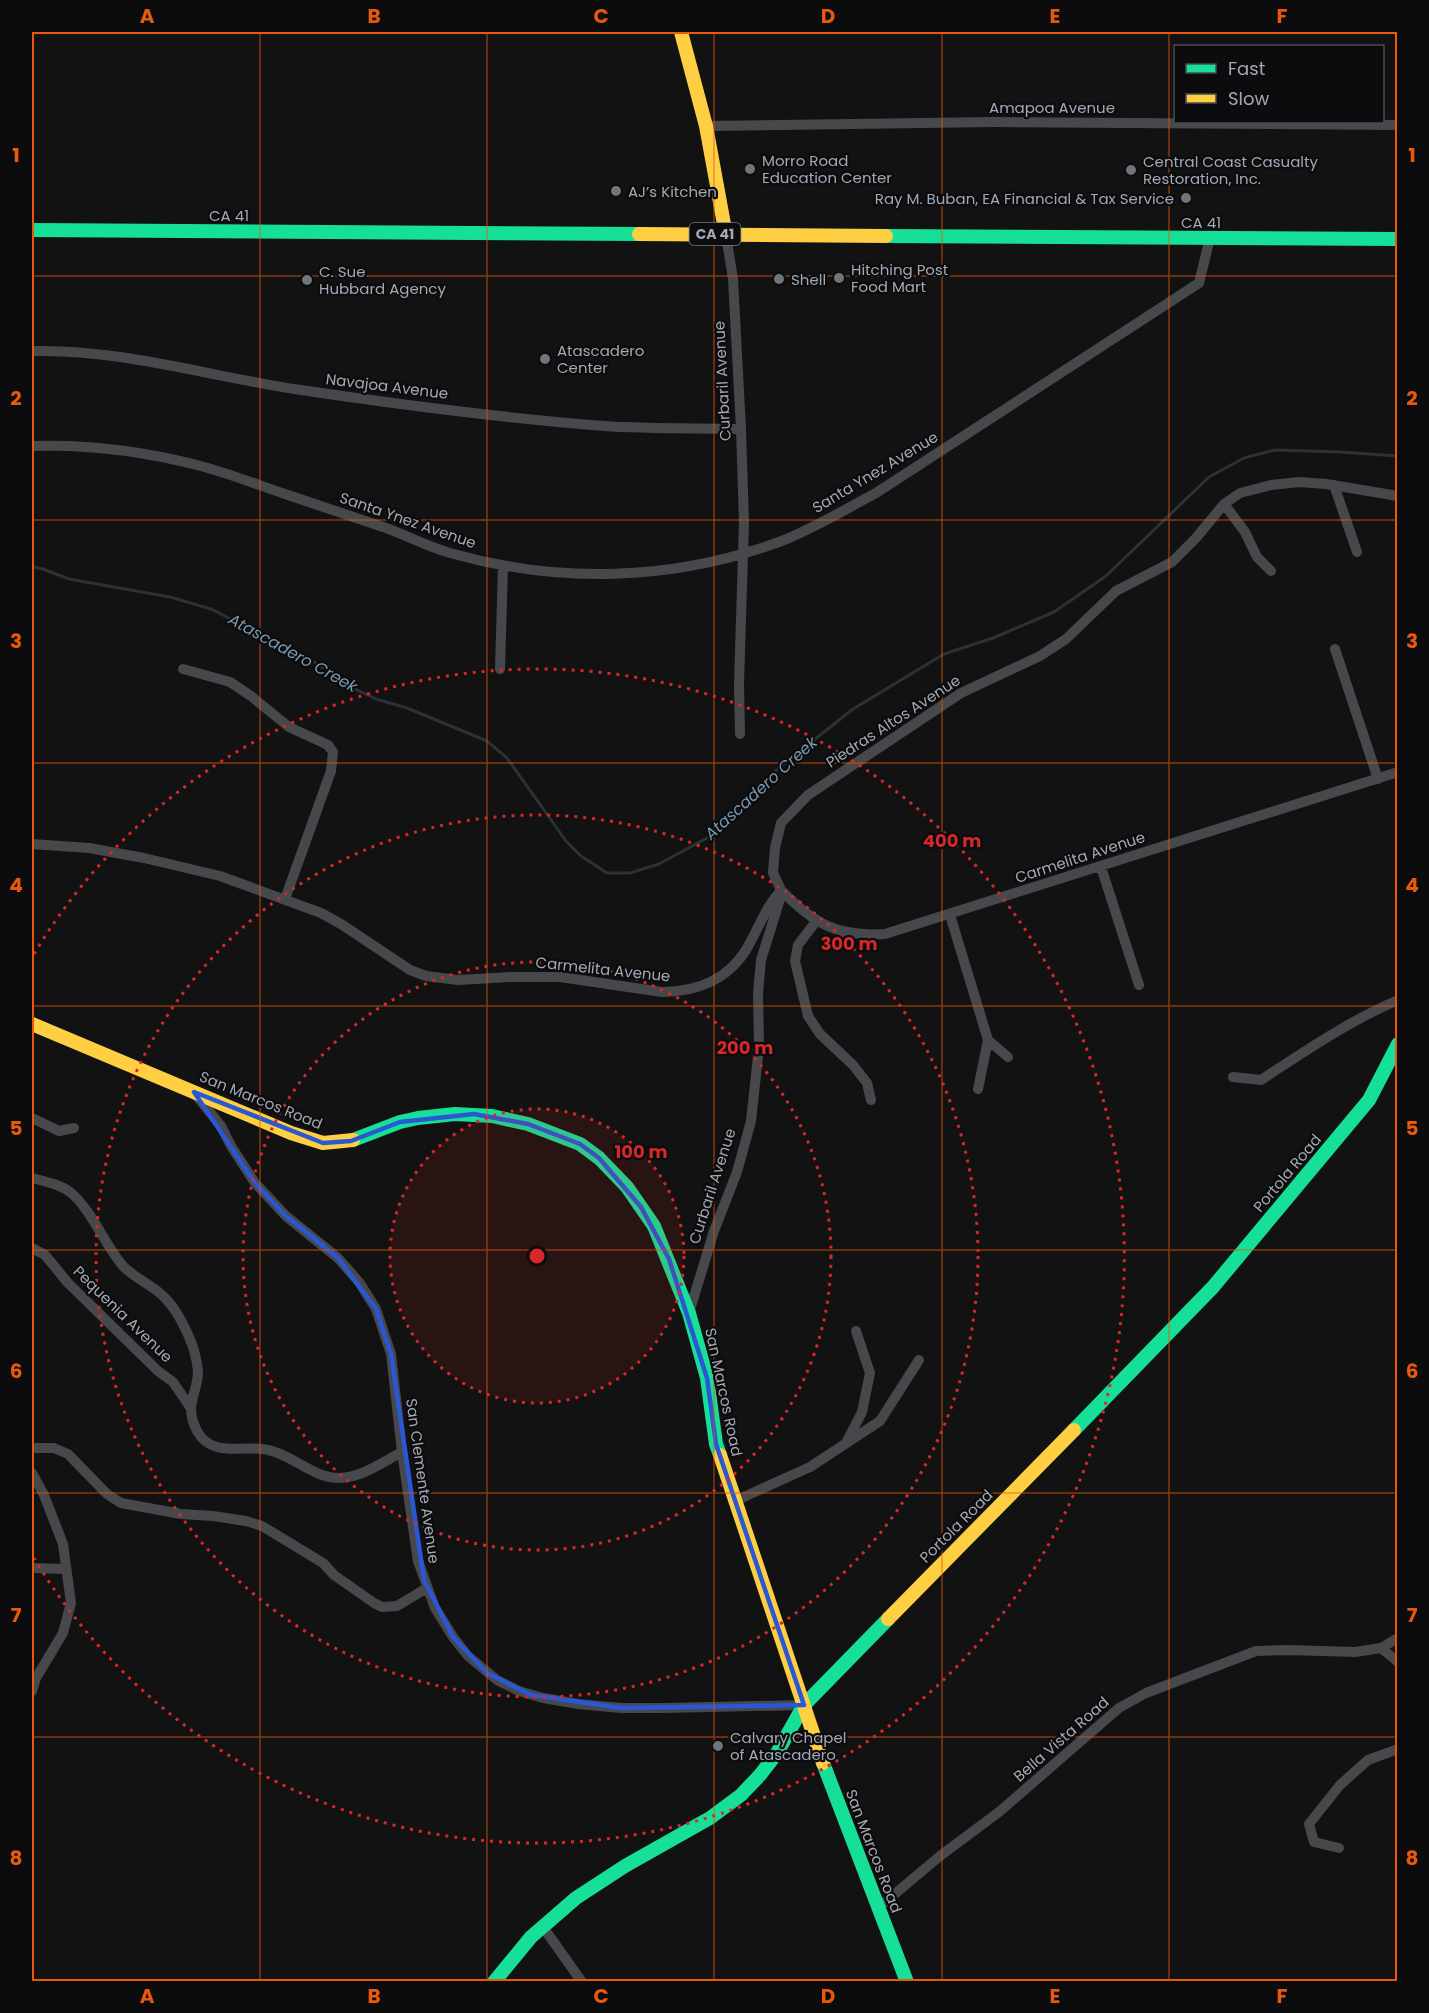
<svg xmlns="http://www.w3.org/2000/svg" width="1429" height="2013" viewBox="0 0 1429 2013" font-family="Poppins,sans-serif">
<rect width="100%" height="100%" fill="#121212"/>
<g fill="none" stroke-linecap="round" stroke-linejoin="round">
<!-- stream -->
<path stroke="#293237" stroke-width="3" d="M32,567l11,2 26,10 101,18 41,12 105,54 37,25 23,11 31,9 80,33 20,17 59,83 15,15 26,17h23l29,-9 48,-26 73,-71 73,-58 91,-55 49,-16 61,-26 52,-36 103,-99 35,-19 31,-8 65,2 58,4"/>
<!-- street -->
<path stroke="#46484b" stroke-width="10" d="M706,126l288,-4 404,3
M726,235l7,44 8,150 3,94 -5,161 1,50
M32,351c91,-2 179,26 269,39 101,15 202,28 303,36 46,3 92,2 137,3
M32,446c56,-2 110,5 165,19 31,8 61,20 91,30 32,11 66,22 98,33 22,8 42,19 64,25 109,31 222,28 329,-11 34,-13 65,-32 97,-49l323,-210 11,-45
M1334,485l23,67
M1224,504l21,28 12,25 14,14
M1335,649l43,130
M183,669l47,13 21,14 38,31 39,18 5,7 -2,19 -46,128
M500,669l3,-103
M32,844l57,4 55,10 76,18 101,37 20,11 69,46 16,6 32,4 53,-3h49l102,15c34,0 65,-12 84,-42 12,-20 19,-42 35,-60 33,34 56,47 104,44l513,-162
M1101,867l38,118
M950,915l38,125 -10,49
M817,920l-19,25 -3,16 13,55 12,18 33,31 14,18 4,17
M988,1040l20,17
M1233,1077l28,3c44,-29 88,-59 137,-80
M196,1095l25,31 10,20 24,37 31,33 52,42 21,24 17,27 15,45 11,98 16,109 17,47 18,29 15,19 29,24 22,11 24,7 35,6 43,4h44l139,-3
M32,1118l27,13 15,-3
M32,1178c12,3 27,6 38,14 22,18 34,52 53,74 11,12 28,18 40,30 13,12 24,34 30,51 2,7 5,19 5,27 -2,23 -14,31 -1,57 15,28 48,13 71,19 25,5 45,28 71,28 22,0 44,-16 63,-26
M32,1248l13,7 23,28 90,88 15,11 17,25
M689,1313l25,-82 23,-59 14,-51 8,-74 -1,-54 3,-33 19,-61 1,-9 -8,-17 2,-25 6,-25 27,-28 153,-102 79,-37 26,-17 50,-48 56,-29 24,-24 28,-34 16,-11 31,-8 28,-3 27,2 72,12
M847,1441l15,-29 8,-39 -14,-42
M32,1448h22l14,6 39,40 14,9 60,11 32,2 33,5 16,5 61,37 11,12 40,28 8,4 15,-1 30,-18
M32,1473l12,22 19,49 8,59 -8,30 -27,45 -4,13
M735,1501l75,-34 70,-46 39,-61
M32,1568l34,1
M1381,1648l17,14
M1339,1848l-25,-6 -5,-18 31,-39 28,-25 30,-11
M878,1908l62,-52 59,-44 120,-104 27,-15 110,-42 31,-1 68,2 26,-4 17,-10
M543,1927l39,55"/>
<!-- fast -->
<path stroke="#16e098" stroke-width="14" d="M32,230l607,4
M886,236l512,3
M353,1140l47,-18 18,-4 37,-4 37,2 36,8 52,20 19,14 28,29 27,39 35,87 18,65 9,66 4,11
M1074,1430l139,-143 156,-187 29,-56
M823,1763l84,219
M494,1982l37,-45 45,-39 49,-32 85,-48 31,-23 19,-20 17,-22 27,-48 84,-86"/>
<!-- slow -->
<path stroke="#ffcf43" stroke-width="14" d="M681,32l25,94 20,109
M639,234l247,2
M32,1024l259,109 32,10 30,-3
M720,1455l103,308
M888,1619l186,-189"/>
</g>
<!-- marked area -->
<path fill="none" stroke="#2a57d4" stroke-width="4.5" stroke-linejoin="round" d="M194,1092l129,51 28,-2 49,-19 74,-8 54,10 52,20 19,14 42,49 28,52 38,119 9,66 88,261 -183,3 -90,-13 -44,-22 -34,-36 -29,-57 -33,-226 -15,-45 -38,-51 -52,-42 -31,-33z"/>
<!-- grid -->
<path fill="none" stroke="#e8590c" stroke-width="1.5" stroke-opacity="0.55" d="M260,32v1950M487,32v1950M714,32v1950M942,32v1950M1169,32v1950M32,276h1366M32,520h1366M32,763h1366M32,1006h1366M32,1250h1366M32,1493h1366M32,1737h1366"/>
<!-- distance rings -->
<circle cx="537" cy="1256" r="147" fill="#d62828" fill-opacity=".12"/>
<g fill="none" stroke="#d62828" stroke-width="3" stroke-dasharray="3 6">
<circle cx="537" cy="1256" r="147"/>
<circle cx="537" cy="1256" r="294"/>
<circle cx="537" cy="1256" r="441"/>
<path d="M34 954A587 587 0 1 1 34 1558"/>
</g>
<!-- markers -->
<g fill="#70747b" stroke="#0c0c0e" stroke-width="2">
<circle cx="750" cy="169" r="6"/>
<circle cx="1131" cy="170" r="6"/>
<circle cx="616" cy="191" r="6"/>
<circle cx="1186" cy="198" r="6"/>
<circle cx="839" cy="278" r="6"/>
<circle cx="779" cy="279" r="6"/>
<circle cx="307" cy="280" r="6"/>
<circle cx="545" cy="359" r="6"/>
<circle cx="718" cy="1746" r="6"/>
</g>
<g text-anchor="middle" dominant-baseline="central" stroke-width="4.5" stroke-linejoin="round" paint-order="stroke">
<!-- shield labels -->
<rect fill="#0c0c0e" stroke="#767a82" stroke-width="1.5" x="689.5" y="223" width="51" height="22" rx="4.5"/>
<g font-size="14" font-weight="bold" fill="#a3a9b3">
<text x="715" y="234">CA 41</text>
</g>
<!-- street labels -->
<g font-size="15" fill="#a3a9b3" stroke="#0c0c0e">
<text x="1052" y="107">Amapoa Avenue</text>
<text x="229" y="215">CA 41</text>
<text x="1201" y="222">CA 41</text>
<text transform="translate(722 381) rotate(-93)">Curbaril Avenue</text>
<text transform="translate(387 386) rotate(7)">Navajoa Avenue</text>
<text transform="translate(875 472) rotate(-31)">Santa Ynez Avenue</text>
<text transform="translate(408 520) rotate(19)">Santa Ynez Avenue</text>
<text transform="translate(893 721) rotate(-33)">Piedras Altos Avenue</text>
<text transform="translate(1080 857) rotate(-18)">Carmelita Avenue</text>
<text transform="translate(603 969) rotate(6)">Carmelita Avenue</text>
<text transform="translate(261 1100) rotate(22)">San Marcos Road</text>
<text transform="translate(1287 1173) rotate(-50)">Portola Road</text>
<text transform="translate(712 1186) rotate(-72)">Curbaril Avenue</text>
<text transform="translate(123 1314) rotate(44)">Pequenia Avenue</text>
<text transform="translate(724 1392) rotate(78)">San Marcos Road</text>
<text transform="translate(423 1481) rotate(82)">San Clemente Avenue</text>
<text transform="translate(956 1526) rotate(-45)">Portola Road</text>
<text transform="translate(1061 1739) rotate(-41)">Bella Vista Road</text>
<text transform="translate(874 1851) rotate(69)">San Marcos Road</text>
</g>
<!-- poi labels -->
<g font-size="15" fill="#a3a9b3" stroke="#0c0c0e" text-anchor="start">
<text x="762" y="160">Morro Road<tspan x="762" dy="17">Education Center</tspan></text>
<text x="1143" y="161">Central Coast Casualty<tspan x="1143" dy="17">Restoration, Inc.</tspan></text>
<text x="628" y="191">AJ’s Kitchen</text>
<text x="1174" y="198" text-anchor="end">Ray M. Buban, EA Financial &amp; Tax Service</text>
<text x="851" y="269">Hitching Post<tspan x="851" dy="17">Food Mart</tspan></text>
<text x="319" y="271">C. Sue<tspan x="319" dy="17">Hubbard Agency</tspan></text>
<text x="791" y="279">Shell</text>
<text x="557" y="350">Atascadero<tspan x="557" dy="17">Center</tspan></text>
<text x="730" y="1737">Calvary Chapel<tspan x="730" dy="17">of Atascadero</tspan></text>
</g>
<!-- water labels -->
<g font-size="16" font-style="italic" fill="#7a99ae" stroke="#0c0c0e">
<text transform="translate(293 653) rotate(29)">Atascadero Creek</text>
<text transform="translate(761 788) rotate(-42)">Atascadero Creek</text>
</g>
</g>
<circle cx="537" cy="1256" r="9" fill="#d62828" stroke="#0c0c0e" stroke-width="3"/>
<g font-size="18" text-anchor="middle" font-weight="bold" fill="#d62828" stroke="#0c0c0e" stroke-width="4.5" stroke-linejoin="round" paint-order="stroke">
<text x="952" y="847">400 m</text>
<text x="849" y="950">300 m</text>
<text x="745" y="1054">200 m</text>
<text x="641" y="1158">100 m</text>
</g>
<!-- border -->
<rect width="1429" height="2013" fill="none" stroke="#0c0c0e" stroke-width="66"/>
<!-- legend -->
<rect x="1174" y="45" width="210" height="78" fill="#0c0c0e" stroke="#484b50" stroke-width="1.5"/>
<rect x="1186" y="64" width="30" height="9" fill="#16e098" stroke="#484b50" stroke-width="1.5"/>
<text x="1228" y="75" font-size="18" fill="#a3a9b3">Fast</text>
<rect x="1186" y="94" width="30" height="9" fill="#ffcf43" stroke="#484b50" stroke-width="1.5"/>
<text x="1228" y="105" font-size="18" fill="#a3a9b3">Slow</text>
<rect x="33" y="33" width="1363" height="1947" fill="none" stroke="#e8590c" stroke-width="2"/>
<g font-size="20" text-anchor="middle" font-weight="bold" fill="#e8590c">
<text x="147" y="23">A</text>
<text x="374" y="23">B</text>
<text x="601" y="23">C</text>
<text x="828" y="23">D</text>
<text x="1055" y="23">E</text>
<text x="1282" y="23">F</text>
<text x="16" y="162">1</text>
<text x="1412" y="162">1</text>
<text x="16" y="405">2</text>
<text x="1412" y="405">2</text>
<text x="16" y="648">3</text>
<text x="1412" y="648">3</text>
<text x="16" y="892">4</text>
<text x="1412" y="892">4</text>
<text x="16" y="1135">5</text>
<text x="1412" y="1135">5</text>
<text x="16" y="1378">6</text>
<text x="1412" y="1378">6</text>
<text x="16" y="1622">7</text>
<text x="1412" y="1622">7</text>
<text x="16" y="1865">8</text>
<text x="1412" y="1865">8</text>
<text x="147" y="2003">A</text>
<text x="374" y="2003">B</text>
<text x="601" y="2003">C</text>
<text x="828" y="2003">D</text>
<text x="1055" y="2003">E</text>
<text x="1282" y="2003">F</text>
</g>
</svg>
